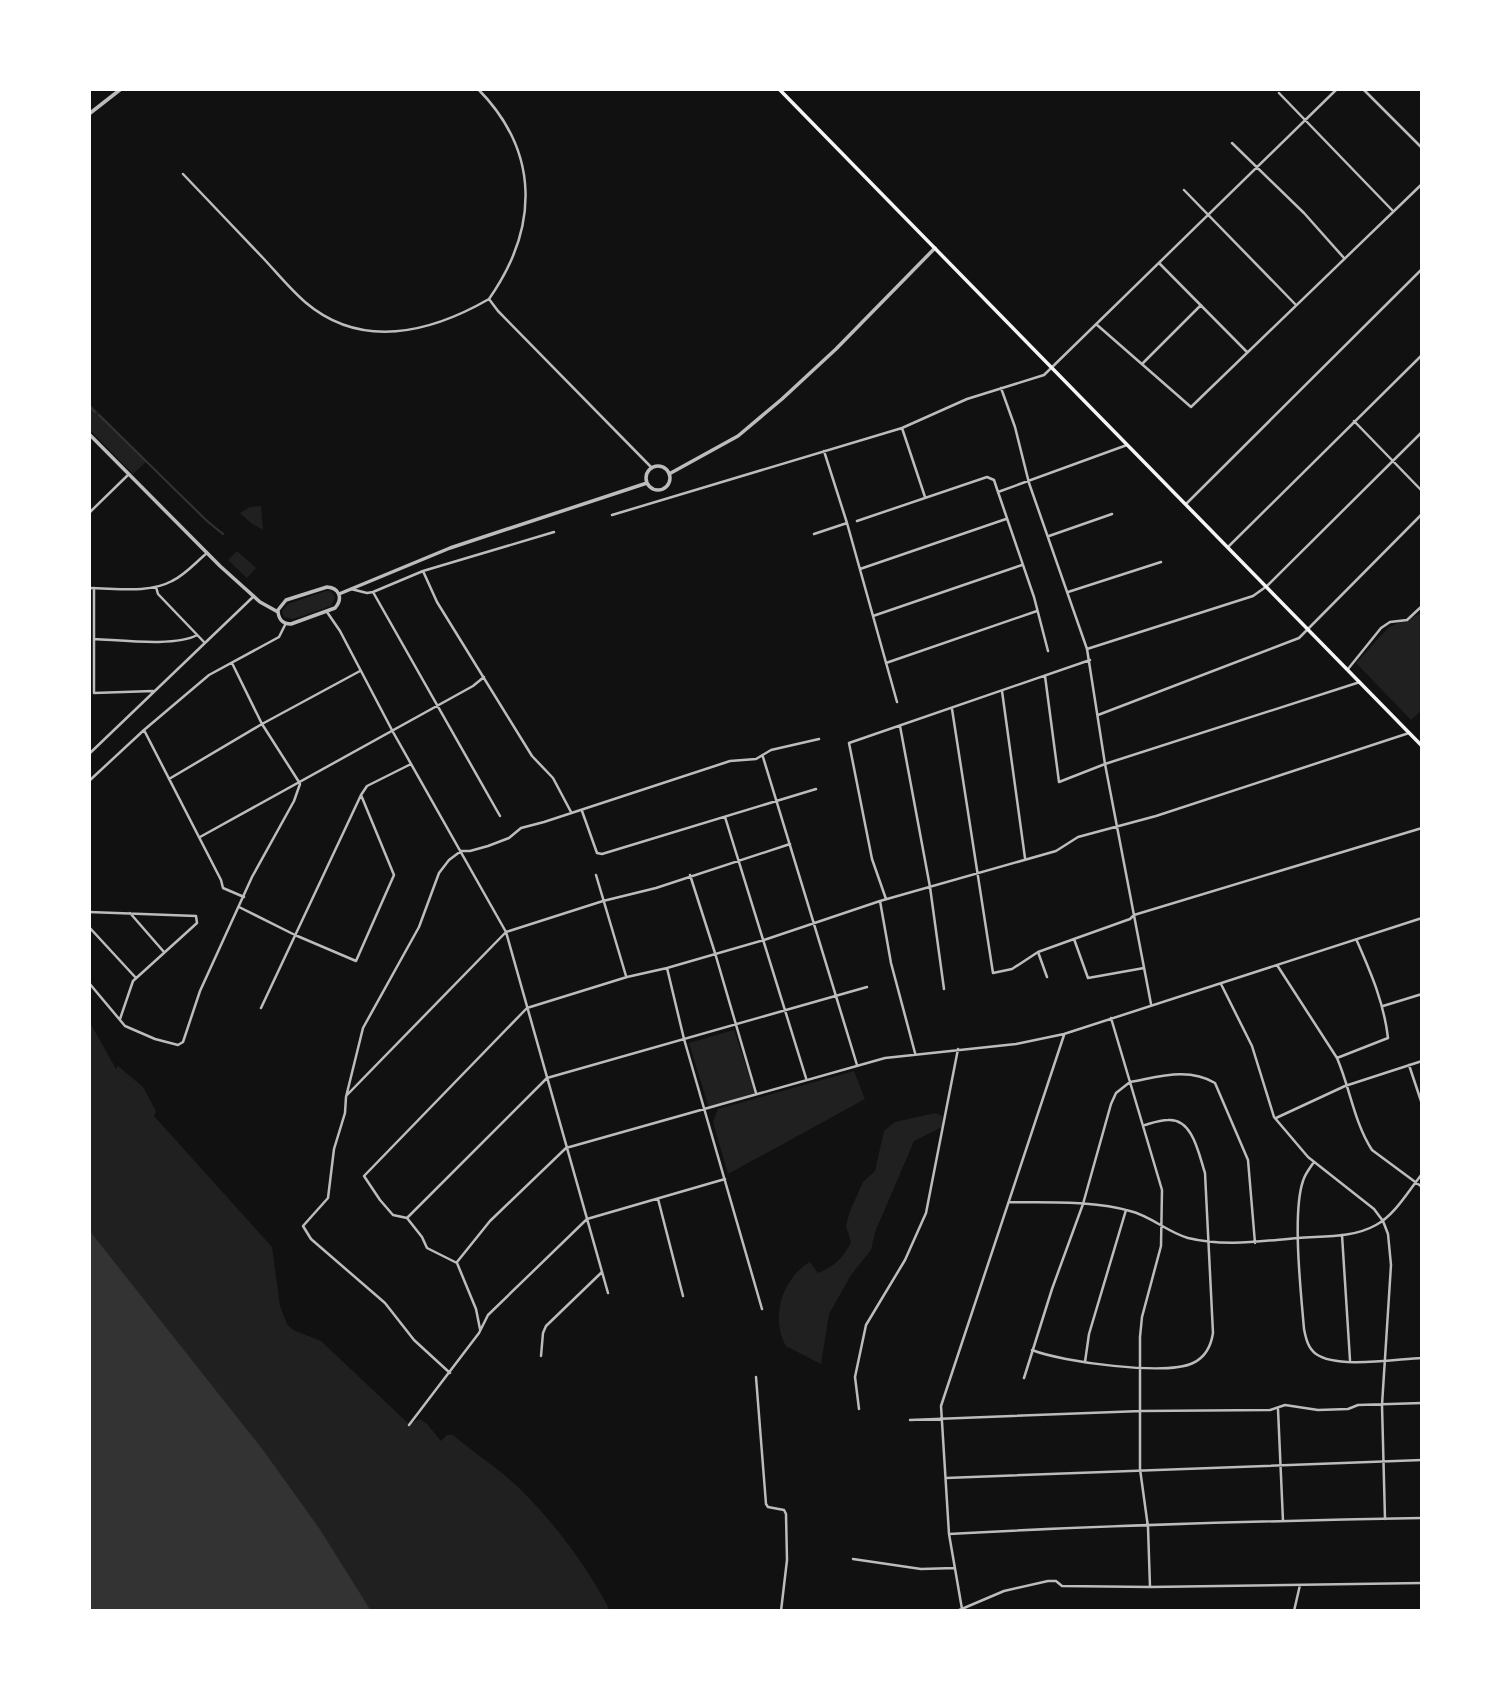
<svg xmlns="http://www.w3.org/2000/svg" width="1511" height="1700" viewBox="0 0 1511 1700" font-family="Overpass,sans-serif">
<rect width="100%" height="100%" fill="#111"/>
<!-- green -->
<path fill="#202020" d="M89,403l58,58 -14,13 -44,-45z
M261,506l2,24 -12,-7 -11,-10 10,-6z
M237,551l19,17 -9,10 -19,-18z
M326,591h5l4,6 -4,9 -38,13 -9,-2 -2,-6 6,-7z
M1422,613v97l-11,10 -55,-57 33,-36z
M89,1021l27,48 2,-3 25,21 13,24 -2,5 118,131 8,59 7,18 6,6 28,11 88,83 11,-5 7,5 14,17 6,-6h6c22,19 47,34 67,54 33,32 70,81 90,122h-240l-281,-377z
M734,1030l21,63 -46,15 -20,-65z
M854,1071l11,28 -137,75 -15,-52 5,-13z
M935,1113l7,3v11l-28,14 -39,91 -4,18 -20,25 -22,39 -8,50 -35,-18c-16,-28 -4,-68 24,-84l8,11c17,-7 25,-15 33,-31l-5,-16 4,-15 13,-29 12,-11 9,-40 11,-9z"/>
<!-- water -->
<path fill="#333" d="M89,1230l174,220 56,78 52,83h-282z"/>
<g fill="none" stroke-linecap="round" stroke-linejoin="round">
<!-- stream -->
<path stroke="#333" stroke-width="2" d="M89,406l6,6
M99,415l108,106 16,13"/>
<!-- minor -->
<path stroke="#bcbcbc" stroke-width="2.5" d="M478,89c63,64 60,140 11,210l9,12 154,157
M1363,89l59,59
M1279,93l113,117
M1232,143l72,70 40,45
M183,174c27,28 54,57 81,85 13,14 26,30 41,43 56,48 125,31 184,-3
M1184,190l111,114
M1159,263l88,89
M1096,324l95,83 231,-223
M1142,364l59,-59
M1001,388l14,39 14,56 58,166 18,115 46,240
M1354,421l68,70
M902,428l23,69
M824,451l23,72 50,179
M998,492l36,105 14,54
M1187,503l235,-234
M89,513l40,-39
M612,515l290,-87 65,-29 77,-24 293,-286
M857,521l130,-44 7,3 4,12 129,-47
M814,534l33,-11
M1049,536l63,-22
M1228,547l194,-192
M860,569l146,-50
M423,571l14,31 95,154 21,22 18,34
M156,587l2,7 46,48
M89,588c26,0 59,6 83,-7 13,-6 24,-19 35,-28
M94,588v105l59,-2
M351,589l16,4 6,-1 50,-21 131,-39
M373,592l127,224
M1068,592l93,-30
M327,612l13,19 53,101 113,200 102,361
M873,616l149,-51
M94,639c26,1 82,8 103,-4
M1087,649l166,-53 14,-10 155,-154
M232,663l30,61 37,58
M886,663l151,-52
M1348,669l33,-41 9,-6 17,-2 15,-14
M1045,676l14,106 46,-18 255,-82
M1002,691l23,167
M952,709l41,264 19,-4 26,-17 36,-13
M1098,715l201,-77 123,-124
M900,726l30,161 14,102
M144,730l77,150 2,8 21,9
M89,754l165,-158
M763,757l94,308
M169,779l93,-55 98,-53
M89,781l55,-51 65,-55 70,-38 7,-14
M582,811l15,42 5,1 214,-65
M725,817l81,261
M200,837l273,-151 11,-9
M596,875l30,101
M690,875l25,78 41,140
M886,899l-14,-40 -23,-116 241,-83
M880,901l11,62 24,90
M239,907l56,28 61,26 38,-86 -33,-80
M89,912l107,4 1,7 -64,58 -13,38
M130,913l34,39
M89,927l47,51
M1038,952l9,25
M1277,965l60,93c13,30 17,64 35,92l50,37
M667,968l17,71 78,270
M1144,968l-56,10 -14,-39 56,-20 4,-4 288,-87
M89,983l36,43 30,13 23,6 5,-3 17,-51 52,-114 42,-76 6,-17 -1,-2
M1221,984l31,62 22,71 34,40 66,52 9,12 5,13 3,31 -9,140 3,114
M1383,1006l39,-12
M261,1008l100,-213 6,-9 44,-22
M1111,1018l51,172 -1,56 -19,71 -2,20v132l8,58 2,60
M1337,1058l51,-20c-4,-35 -17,-65 -31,-97
M1409,1065l13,39
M347,1095l159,-163 97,-31 53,-13 134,-44
M1276,1118l69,-32 77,-25
M1314,1162c-4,6 -9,12 -11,19 -11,32 -2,112 1,148 2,10 4,19 12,25 21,15 80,5 106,4
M658,1199l25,97
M1009,1202c39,1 83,-2 121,9 21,5 37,21 58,27 37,9 73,3 110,0 26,-2 55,0 78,-13 19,-10 33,-35 46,-51
M407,1218l140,-140 320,-91
M1342,1235l8,125
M457,1262l33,-41 76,-73 319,-90 131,-14 48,-10 358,-116
M480,1329l-4,-20 -19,-46 -30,-15 -5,-11 -15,-19 -14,-3 -13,-15 -16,-24 163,-168 100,-31 40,-9 97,-28 116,-39 176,-50 22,-14 78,-21 253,-83
M1032,1350c30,12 134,26 161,13 13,-6 18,-17 20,-30l-8,-160c-6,-18 -12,-55 -37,-53 -8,0 -16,3 -23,5
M541,1356l2,-23 3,-7 56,-54
M1085,1362l4,-28 37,-124
M450,1373l-36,-33 -29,-37 -74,-64 -8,-13 25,-28 6,-49 11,-36 1,-16 17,-69 56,-101 20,-54 10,-13 12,-9h9l18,-5 21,-8 12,-10 23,-6 186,-61 26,-2 15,-9 48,-11
M756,1377l10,127 2,3 16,3 2,4 1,46 -6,51
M1024,1378l28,-89 31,-85 28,-100 5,-11 14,-11c29,-5 58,-15 85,1l33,77 7,83
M859,1409l-4,-32 11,-52 39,-65 21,-47 32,-164
M1278,1409l5,112
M910,1420l231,-9 129,-1 15,-5 33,5 30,-1 10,-4 64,-2
M409,1425l70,-92 9,-18 99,-96 138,-40
M946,1478l476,-18
M949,1534c158,-9 315,-13 473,-16
M853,1559l68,10 34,-1
M962,1609l-13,-75 -8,-128 123,-371
M957,1611l47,-20 44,-10h8l6,5 88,1 272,-4
M1294,1611l6,-26"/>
<!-- tertiary -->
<path stroke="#bcbcbc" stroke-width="3.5" d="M89,114l32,-25
M89,434l131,132 40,36 18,10
M646 478a12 12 0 1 1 24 0a12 12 0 1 1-24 0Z
M669,474l69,-38 44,-37 54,-50 99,-101
M327,587c13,1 16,12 8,21l-44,16c-9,0 -13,-6 -13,-14l8,-10z
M339,594l111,-46 197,-65"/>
<!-- secondary -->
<path stroke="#f5f5f5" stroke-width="3.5" d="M779,89l643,657"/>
</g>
<!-- border -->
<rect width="1511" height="1700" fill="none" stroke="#ffffff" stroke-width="182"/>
</svg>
